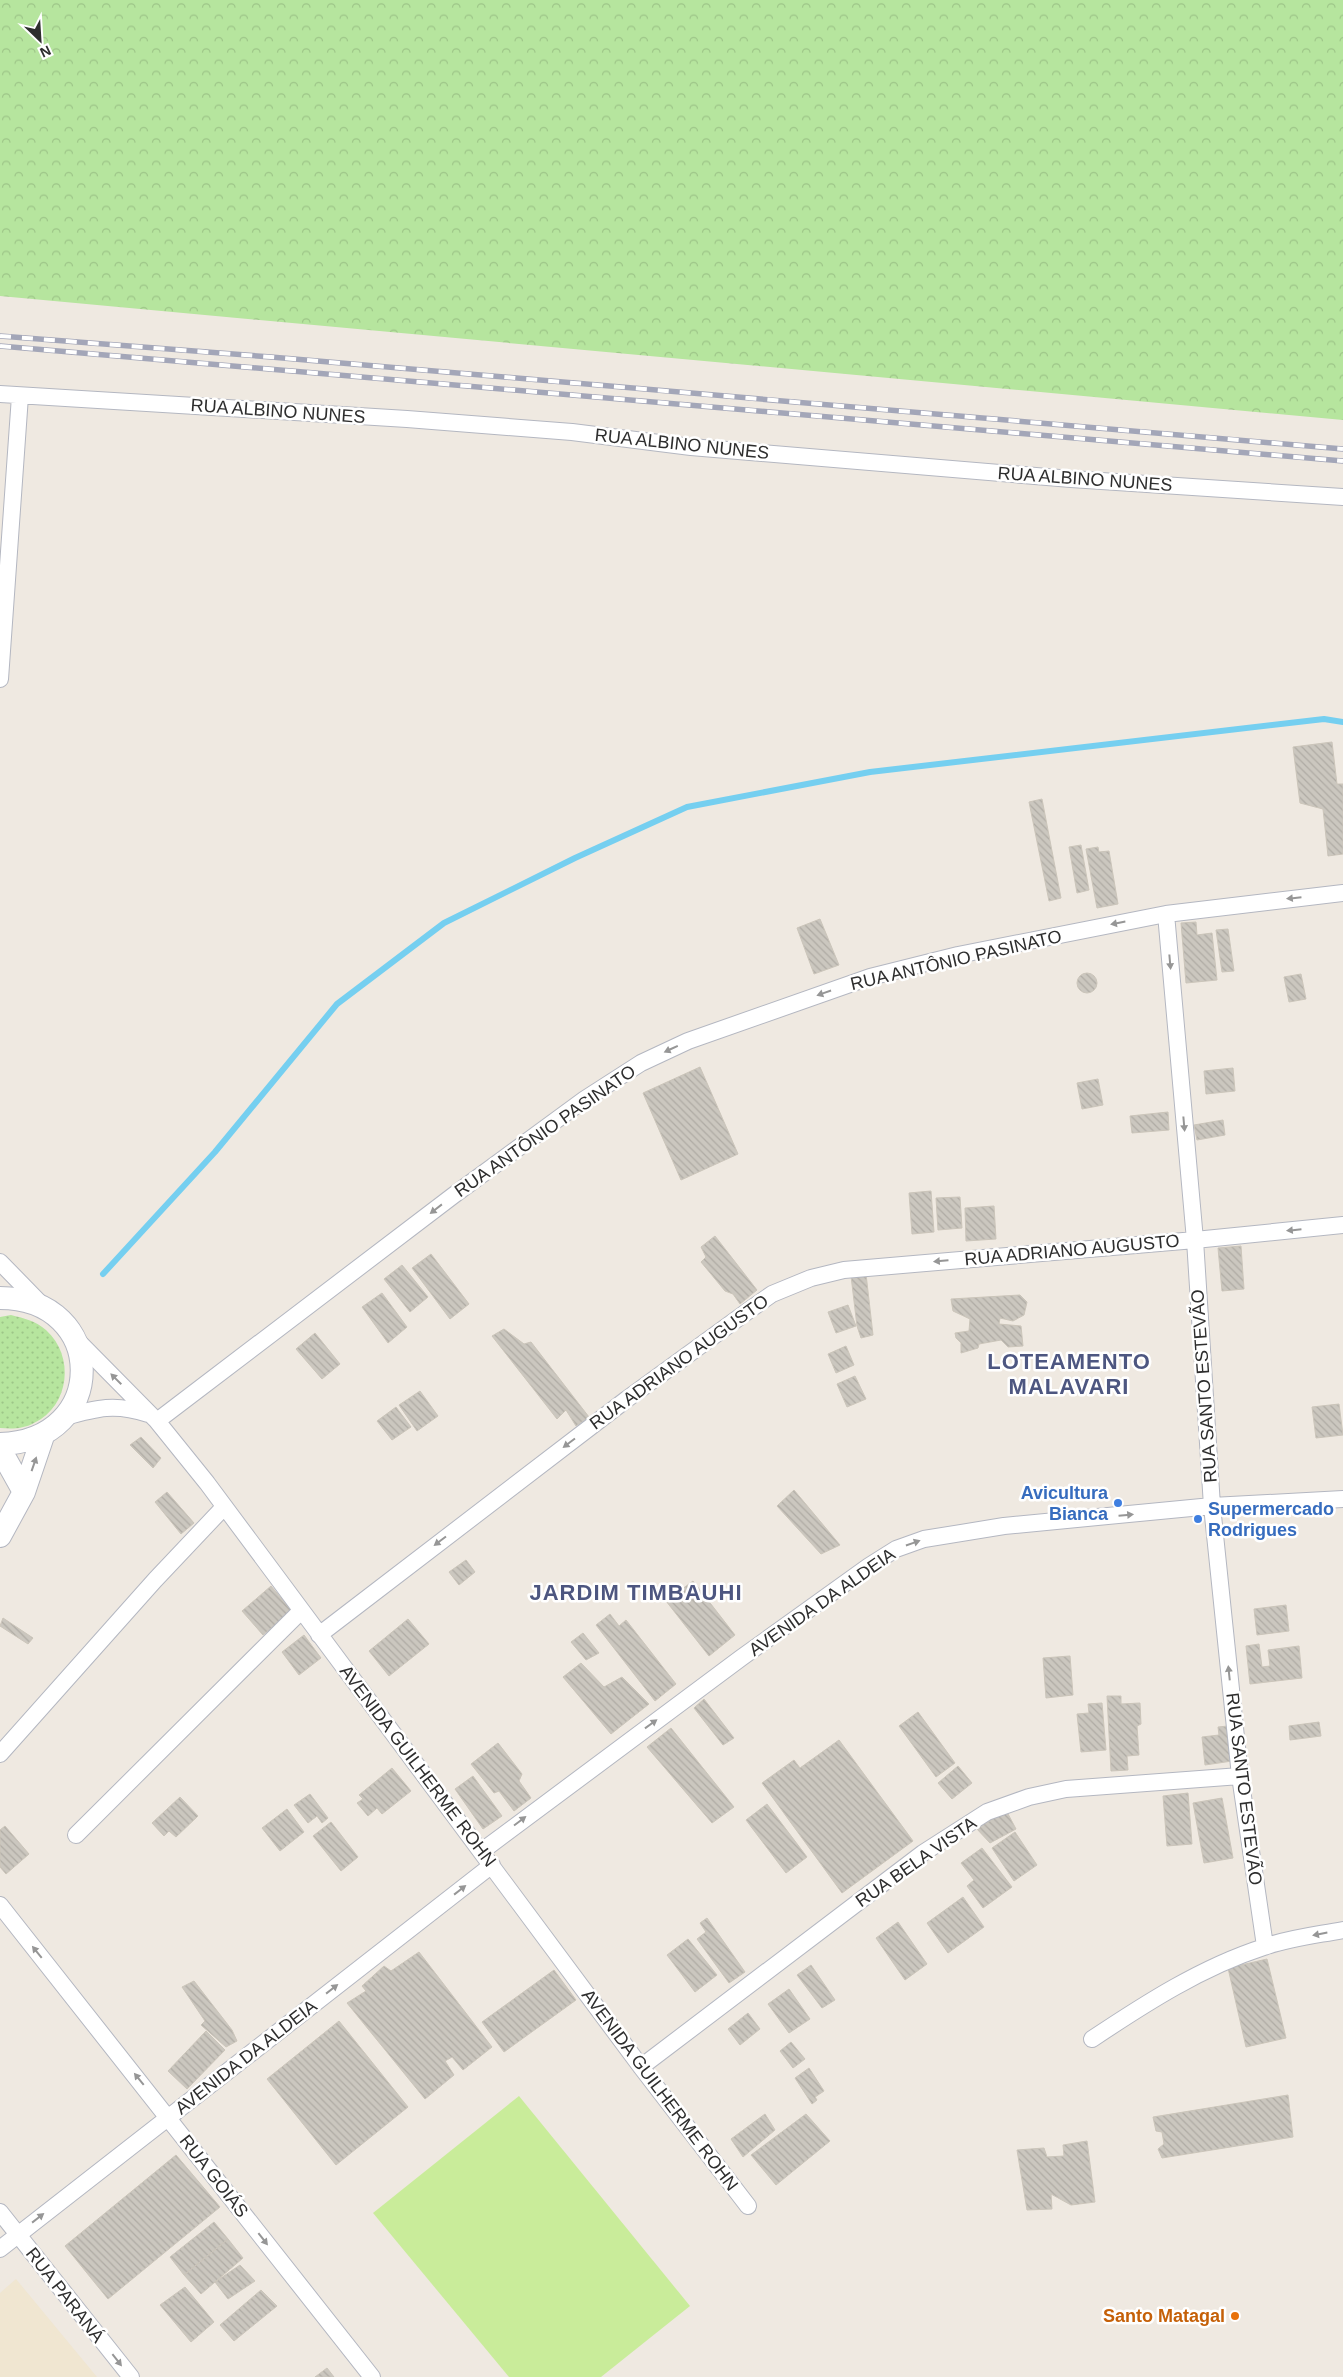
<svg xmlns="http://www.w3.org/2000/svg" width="1343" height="2377" viewBox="0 0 1343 2377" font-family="Arial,sans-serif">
<defs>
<pattern id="grass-dots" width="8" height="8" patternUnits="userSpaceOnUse" patternTransform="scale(1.25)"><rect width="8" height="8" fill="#b6e59e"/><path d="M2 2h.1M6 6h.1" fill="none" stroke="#9dc588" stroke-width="1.8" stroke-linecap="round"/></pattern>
<pattern id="forest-crowns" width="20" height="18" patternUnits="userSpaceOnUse" patternTransform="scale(1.25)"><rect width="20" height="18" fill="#b6e59e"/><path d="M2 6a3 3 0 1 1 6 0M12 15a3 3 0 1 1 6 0" fill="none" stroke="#9dc588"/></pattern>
<pattern id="building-back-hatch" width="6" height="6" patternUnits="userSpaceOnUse" patternTransform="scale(1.25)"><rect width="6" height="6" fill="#cbc7bf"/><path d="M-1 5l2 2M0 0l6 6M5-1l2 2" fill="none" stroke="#afaba4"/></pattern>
</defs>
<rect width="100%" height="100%" fill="#efe9e1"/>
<!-- education -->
<path fill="#f0e6d1" d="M16,2279l81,98h-97v-84z"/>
<!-- grass -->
<path fill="url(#grass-dots)" d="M11,1315c12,3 25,6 35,15 29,26 24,76 -12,93 -11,6 -22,6 -34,5v-111z"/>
<!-- forest -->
<path fill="url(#forest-crowns)" d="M0,0h1343v420l-1343,-124z"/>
<!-- pitch -->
<path fill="#c9ec9a" d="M519,2096l171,210 -89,71h-92l-136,-164z"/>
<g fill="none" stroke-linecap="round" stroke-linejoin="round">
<!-- stream -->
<path stroke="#75cff0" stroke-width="6" d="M103,1274l112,-122 122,-148 107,-81 131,-65 112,-51 183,-35 454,-53 19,3"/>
</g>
<!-- building -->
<path fill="url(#building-back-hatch)" stroke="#cbc5ba" d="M1332,742l5,42h6v70l-15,2 -5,-47 -23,-6 -7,-56z
M1042,799l19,99 -12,3 -20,-99z
M1081,845l8,45 -12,3 -8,-46z
M1098,847l1,5 10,-1 9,53 -21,4 -11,-59z
M820,919l19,46 -25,9 -17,-46z
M1196,922l1,13 15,-2 5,47 -31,3 -5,-60z
M1228,929l6,42 -12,1 -6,-42z
M1077 983a10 10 0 1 1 20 0a10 10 0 1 1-20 0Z
M1301,974l5,25 -17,3 -5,-25z
M700,1067l38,87 -57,26 -38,-87z
M1233,1068l2,23 -29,3 -2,-23z
M1098,1079l5,26 -21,4 -5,-26z
M1168,1112l1,18 -37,3 -2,-17z
M1223,1120l2,15 -28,5 -3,-15z
M931,1191l3,41 -22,2 -3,-41z
M960,1197l2,31 -24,2 -2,-32z
M994,1206l2,33 -30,2 -1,-33z
M715,1236l42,54 -17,14 -7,-10 -8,-3 -24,-29 5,-5 -5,-10z
M1241,1246l3,43 -22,2 -4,-43z
M431,1254l38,50 -19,15 -38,-51z
M402,1265l26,32 -18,15 -26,-33z
M866,1274l7,61 -12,3 -4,-12 -6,-50z
M382,1293l25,34 -19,16 -26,-36z
M1020,1295l7,7 -3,13 -11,6 -13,-3 -1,6 22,2 2,20 -15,1 -7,-7 -22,4 -1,4 -17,5v-10l-5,-5 -1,-5 14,-2 1,-12 -17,-8 -2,-12z
M848,1305l8,21 -20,7 -8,-21z
M504,1329l20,15 7,-2 58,75 -13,9 -10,-16 -9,9 -65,-83z
M315,1333l25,31 -18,15 -26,-30z
M846,1346l8,19 -18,8 -8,-19z
M855,1376l11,23 -19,8 -10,-23z
M420,1391l18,25 -21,15 -18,-26z
M1339,1404l4,31 -27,3 -4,-31z
M396,1407l15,20 -19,13 -15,-19z
M141,1437l20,21 -8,10 -23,-23z
M794,1490l46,55 -19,9 -44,-48z
M167,1492l27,31 -13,11 -26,-32z
M466,1560l9,12 -16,13 -10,-13z
M693,1581l42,54 -26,21 -43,-55z
M271,1586l21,25 -29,24 -21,-24z
M1286,1605l3,26 -32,4 -3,-26z
M610,1614l9,12 7,-6 50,64 -21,17 -59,-76z
M3,1618l30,20 -5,6 -28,-18z
M408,1619l21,25 -40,32 -20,-25z
M583,1633l16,20 -13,7 -15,-18z
M304,1635l17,23 -22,17 -17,-23z
M1259,1644l3,23 8,-1 -2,-16 31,-4 3,32 -52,6 -4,-38z
M1070,1656l3,39 -27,3 -3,-40z
M581,1663l23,24 18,-10 27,27 -38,30 -48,-57z
M1107,1696h14v8l19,-1 1,21 -4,2 2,29 -12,1 1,14 -17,1z
M704,1699l30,39 -11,7 -29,-37z
M1102,1703l4,47 -25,2 -4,-38 12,-1 -1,-9z
M918,1712l37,51 -19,14 -37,-51z
M1319,1722l2,14 -31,4 -1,-14z
M1228,1726l4,35 -27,4 -3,-28 17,-2 -1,-8z
M671,1728l63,79 -22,16 -65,-76z
M839,1740l74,101 -71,52 -80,-110 32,-23 6,8z
M498,1743l24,31 -3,7 12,17 -17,13 -15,-20 -5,2 -23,-29z
M958,1766l14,17 -20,16 -14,-16z
M392,1768l19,23 -29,23 -5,-6 -9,8 -11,-13 6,-4 -4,-4z
M473,1776l29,40 -19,13 -28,-40z
M1188,1793l4,51 -25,2 -4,-50z
M310,1794l18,24 -6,5 -5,-7 -9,7 -14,-18z
M180,1797l18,19 -22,21 -7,-6 -5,5 -12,-13z
M1222,1798l11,60 -29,5 -11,-60z
M767,1804l40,53 -21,16 -40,-53z
M287,1809l17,23 -24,19 -18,-23z
M1007,1812l9,17 -26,14 -14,-15z
M331,1822l27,35 -17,14 -28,-35z
M5,1826l24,28 -23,20 -6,-7v-37z
M1015,1832l22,33 -23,16 -22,-33z
M982,1848l30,39 -29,21 -16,-22 7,-6 -13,-17z
M963,1897l21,30 -36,26 -21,-30z
M707,1918l38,54 -16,11 -32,-44 9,-7 -6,-9z
M898,1922l29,42 -22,16 -29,-42z
M688,1939l29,36 -22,17 -28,-37z
M419,1952l73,95 -29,23 -11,-13 -7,4 9,14 -29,24 -78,-96 19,-12 -4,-5 22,-20 7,5z
M1267,1959l19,79 -40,9 -18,-79z
M811,1965l24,35 -13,8 -25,-33z
M554,1970l22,30 -72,52 -22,-30z
M194,1981l38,49 5,11 -11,6 -25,-22 4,-4 -23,-34z
M789,1989l21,30 -21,14 -21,-29z
M748,2013l12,16 -20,16 -12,-16z
M339,2021l69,86 -72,58 -69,-86z
M206,2031l19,19 -38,39 -19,-18z
M791,2042l14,17 -12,9 -13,-17z
M809,2068l15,23 -9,6 2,3 -5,4 -17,-26z
M1288,2095l5,42 -131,21 -4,-9 6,-5 -2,-12 -6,-1 -3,-14z
M765,2114l10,16 -32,27 -12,-18z
M806,2114l24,27 -54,44 -25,-30z
M1087,2141l8,61 -24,3 -20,-11 1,15 -25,1 -10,-60 27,-2 3,9 17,-1 -1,-11z
M176,2155l44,52 -112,92 -43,-53z
M214,2222l14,17 -44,36 -14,-18z
M228,2239l15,19 -42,36 -17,-19z
M240,2265l15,16 -27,18 -13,-17z
M185,2287l29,35 -23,20 -31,-37z
M261,2290l16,16 -43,35 -14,-16z
M327,2368l7,9h-19z"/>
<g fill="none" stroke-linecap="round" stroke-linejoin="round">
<!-- street casing -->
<g stroke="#b4b7c1" stroke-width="18">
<path id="street" d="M0,394l407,25 165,13 119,15 380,32 272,18
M0,679l20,-283
M1166,914l29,326 17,266 28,270 25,170
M0,1262l42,43
M74,1337l83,84 50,62 434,584 107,139
M65,1417c32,-9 50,-14 83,-3
M157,1421l297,-226 131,-96 56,-36 47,-22 182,-64 88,-22 208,-41 177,-21
M319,1635l308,-236 121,-88 24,-17 39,-16 33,-8 351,-30 148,-15
M0,1754l155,-174 69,-73
M76,1835l225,-224
M482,1851l259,-193 128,-92 27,-17 28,-10 80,-13 208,-20 131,-7
M0,1905l372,472
M1092,2039c54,-36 110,-72 172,-92 25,-9 53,-12 79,-17
M641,2067l282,-214 64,-41 42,-15 37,-8 174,-13
M0,2212l131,165
M0,2249l492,-384"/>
</g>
<!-- secondary casing -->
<g stroke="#b4b7c1" stroke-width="24">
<path id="secondary" d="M0,1298c108,0 110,143 0,146
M0,1449l24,43
M0,1536l24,-44 19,-56"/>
</g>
<!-- street -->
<use href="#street" stroke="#fff" stroke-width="16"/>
<!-- secondary -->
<use href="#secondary" stroke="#fff" stroke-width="22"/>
<!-- rail casing -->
<g stroke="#a3a6b8" stroke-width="5.5">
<path id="rail" d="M0,336l271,21 1072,92
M0,346l1343,115"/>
</g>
<!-- rail -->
<use href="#rail" stroke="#fff" stroke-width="4" stroke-dasharray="11" stroke-linecap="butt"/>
</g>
<!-- one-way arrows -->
<defs><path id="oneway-solid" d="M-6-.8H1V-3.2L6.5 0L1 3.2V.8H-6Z" transform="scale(1.25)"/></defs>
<g fill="#969696">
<use href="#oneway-solid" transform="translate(1294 898) rotate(174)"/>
<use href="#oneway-solid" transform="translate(1118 923) rotate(169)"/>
<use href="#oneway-solid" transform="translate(1170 962) rotate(85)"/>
<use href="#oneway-solid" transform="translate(824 993) rotate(161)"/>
<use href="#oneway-solid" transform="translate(671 1049) rotate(155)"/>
<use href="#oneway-solid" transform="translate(1184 1124) rotate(85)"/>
<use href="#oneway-solid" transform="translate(436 1209) rotate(142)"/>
<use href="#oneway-solid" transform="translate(1294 1230) rotate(174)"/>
<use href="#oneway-solid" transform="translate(941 1261) rotate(175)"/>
<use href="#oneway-solid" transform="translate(116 1379) rotate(-135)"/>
<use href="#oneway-solid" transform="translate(569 1443) rotate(143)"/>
<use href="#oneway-solid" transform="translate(34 1464) rotate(-71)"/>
<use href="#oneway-solid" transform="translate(1126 1515) rotate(-5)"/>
<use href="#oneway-solid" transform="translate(440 1541) rotate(143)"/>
<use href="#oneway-solid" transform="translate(913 1543) rotate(-19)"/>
<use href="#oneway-solid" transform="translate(1229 1673) rotate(-96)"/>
<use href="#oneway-solid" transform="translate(651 1724) rotate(-36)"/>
<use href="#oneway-solid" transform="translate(520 1821) rotate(-37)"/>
<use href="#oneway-solid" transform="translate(460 1890) rotate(-38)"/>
<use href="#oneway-solid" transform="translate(1320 1934) rotate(169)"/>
<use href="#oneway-solid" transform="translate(37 1952) rotate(-129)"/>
<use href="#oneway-solid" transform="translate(332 1989) rotate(-38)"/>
<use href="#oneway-solid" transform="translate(139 2079) rotate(-129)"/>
<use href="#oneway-solid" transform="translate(38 2218) rotate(-38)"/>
<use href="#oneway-solid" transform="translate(263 2239) rotate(52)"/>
<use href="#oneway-solid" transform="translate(117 2360) rotate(52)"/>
</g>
<!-- markers -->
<g fill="#3f7fe0" stroke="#fff" stroke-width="2">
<circle cx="1118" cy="1503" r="5"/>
<circle cx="1198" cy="1519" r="5"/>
</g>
<circle fill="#e8710a" stroke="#fff" stroke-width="2" cx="1235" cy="2316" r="5"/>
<g text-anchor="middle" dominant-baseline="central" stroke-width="5" stroke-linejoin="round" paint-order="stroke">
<!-- street labels -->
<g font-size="18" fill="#2e2e2e" stroke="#fff">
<text transform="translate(278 411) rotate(4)">RUA ALBINO NUNES</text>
<text transform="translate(682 444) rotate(6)">RUA ALBINO NUNES</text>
<text transform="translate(1085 479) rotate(4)">RUA ALBINO NUNES</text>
<text transform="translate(956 960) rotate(-13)">RUA ANTÔNIO PASINATO</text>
<text transform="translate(545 1131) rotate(-35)">RUA ANTÔNIO PASINATO</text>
<text transform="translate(1072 1250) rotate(-5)">RUA ADRIANO AUGUSTO</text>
<text transform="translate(679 1362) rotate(-36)">RUA ADRIANO AUGUSTO</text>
<text transform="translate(1204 1386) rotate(-94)">RUA SANTO ESTEVÃO</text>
<text transform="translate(822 1602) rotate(-35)">AVENIDA DA ALDEIA</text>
<text transform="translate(418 1766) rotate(53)">AVENIDA GUILHERME ROHN</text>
<text transform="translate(1244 1789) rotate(83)">RUA SANTO ESTEVÃO</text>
<text transform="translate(916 1862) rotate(-35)">RUA BELA VISTA</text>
<text transform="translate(246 2057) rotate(-38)">AVENIDA DA ALDEIA</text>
<text transform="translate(660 2090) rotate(53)">AVENIDA GUILHERME ROHN</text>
<text transform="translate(214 2176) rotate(52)">RUA GOIÁS</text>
<text transform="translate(65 2295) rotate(52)">RUA PARANÁ</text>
</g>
<!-- shop labels -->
<g font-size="18" font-weight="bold" fill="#366cbe" stroke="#fff" text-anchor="end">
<text x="1108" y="1493">Avicultura<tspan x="1108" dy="21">Bianca</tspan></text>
<text x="1208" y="1509" text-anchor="start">Supermercado<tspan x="1208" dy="21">Rodrigues</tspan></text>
</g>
<!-- food labels -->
<g font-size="18" font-weight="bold" fill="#c56008" stroke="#fff" text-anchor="end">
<text x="1225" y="2316">Santo Matagal</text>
</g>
<!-- district labels -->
<g font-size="22" font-weight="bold" letter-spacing="1" fill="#4d5680" stroke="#fff">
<text x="1069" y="1361">LOTEAMENTO<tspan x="1069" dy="25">MALAVARI</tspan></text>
<text x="636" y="1592">JARDIM TIMBAUHI</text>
</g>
</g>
<!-- north arrow -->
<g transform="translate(40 40) rotate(155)" stroke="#ffffff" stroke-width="4" paint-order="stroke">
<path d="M0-4L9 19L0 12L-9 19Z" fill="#2e2e2e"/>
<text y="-8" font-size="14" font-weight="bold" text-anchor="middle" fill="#2e2e2e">N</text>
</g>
</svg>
